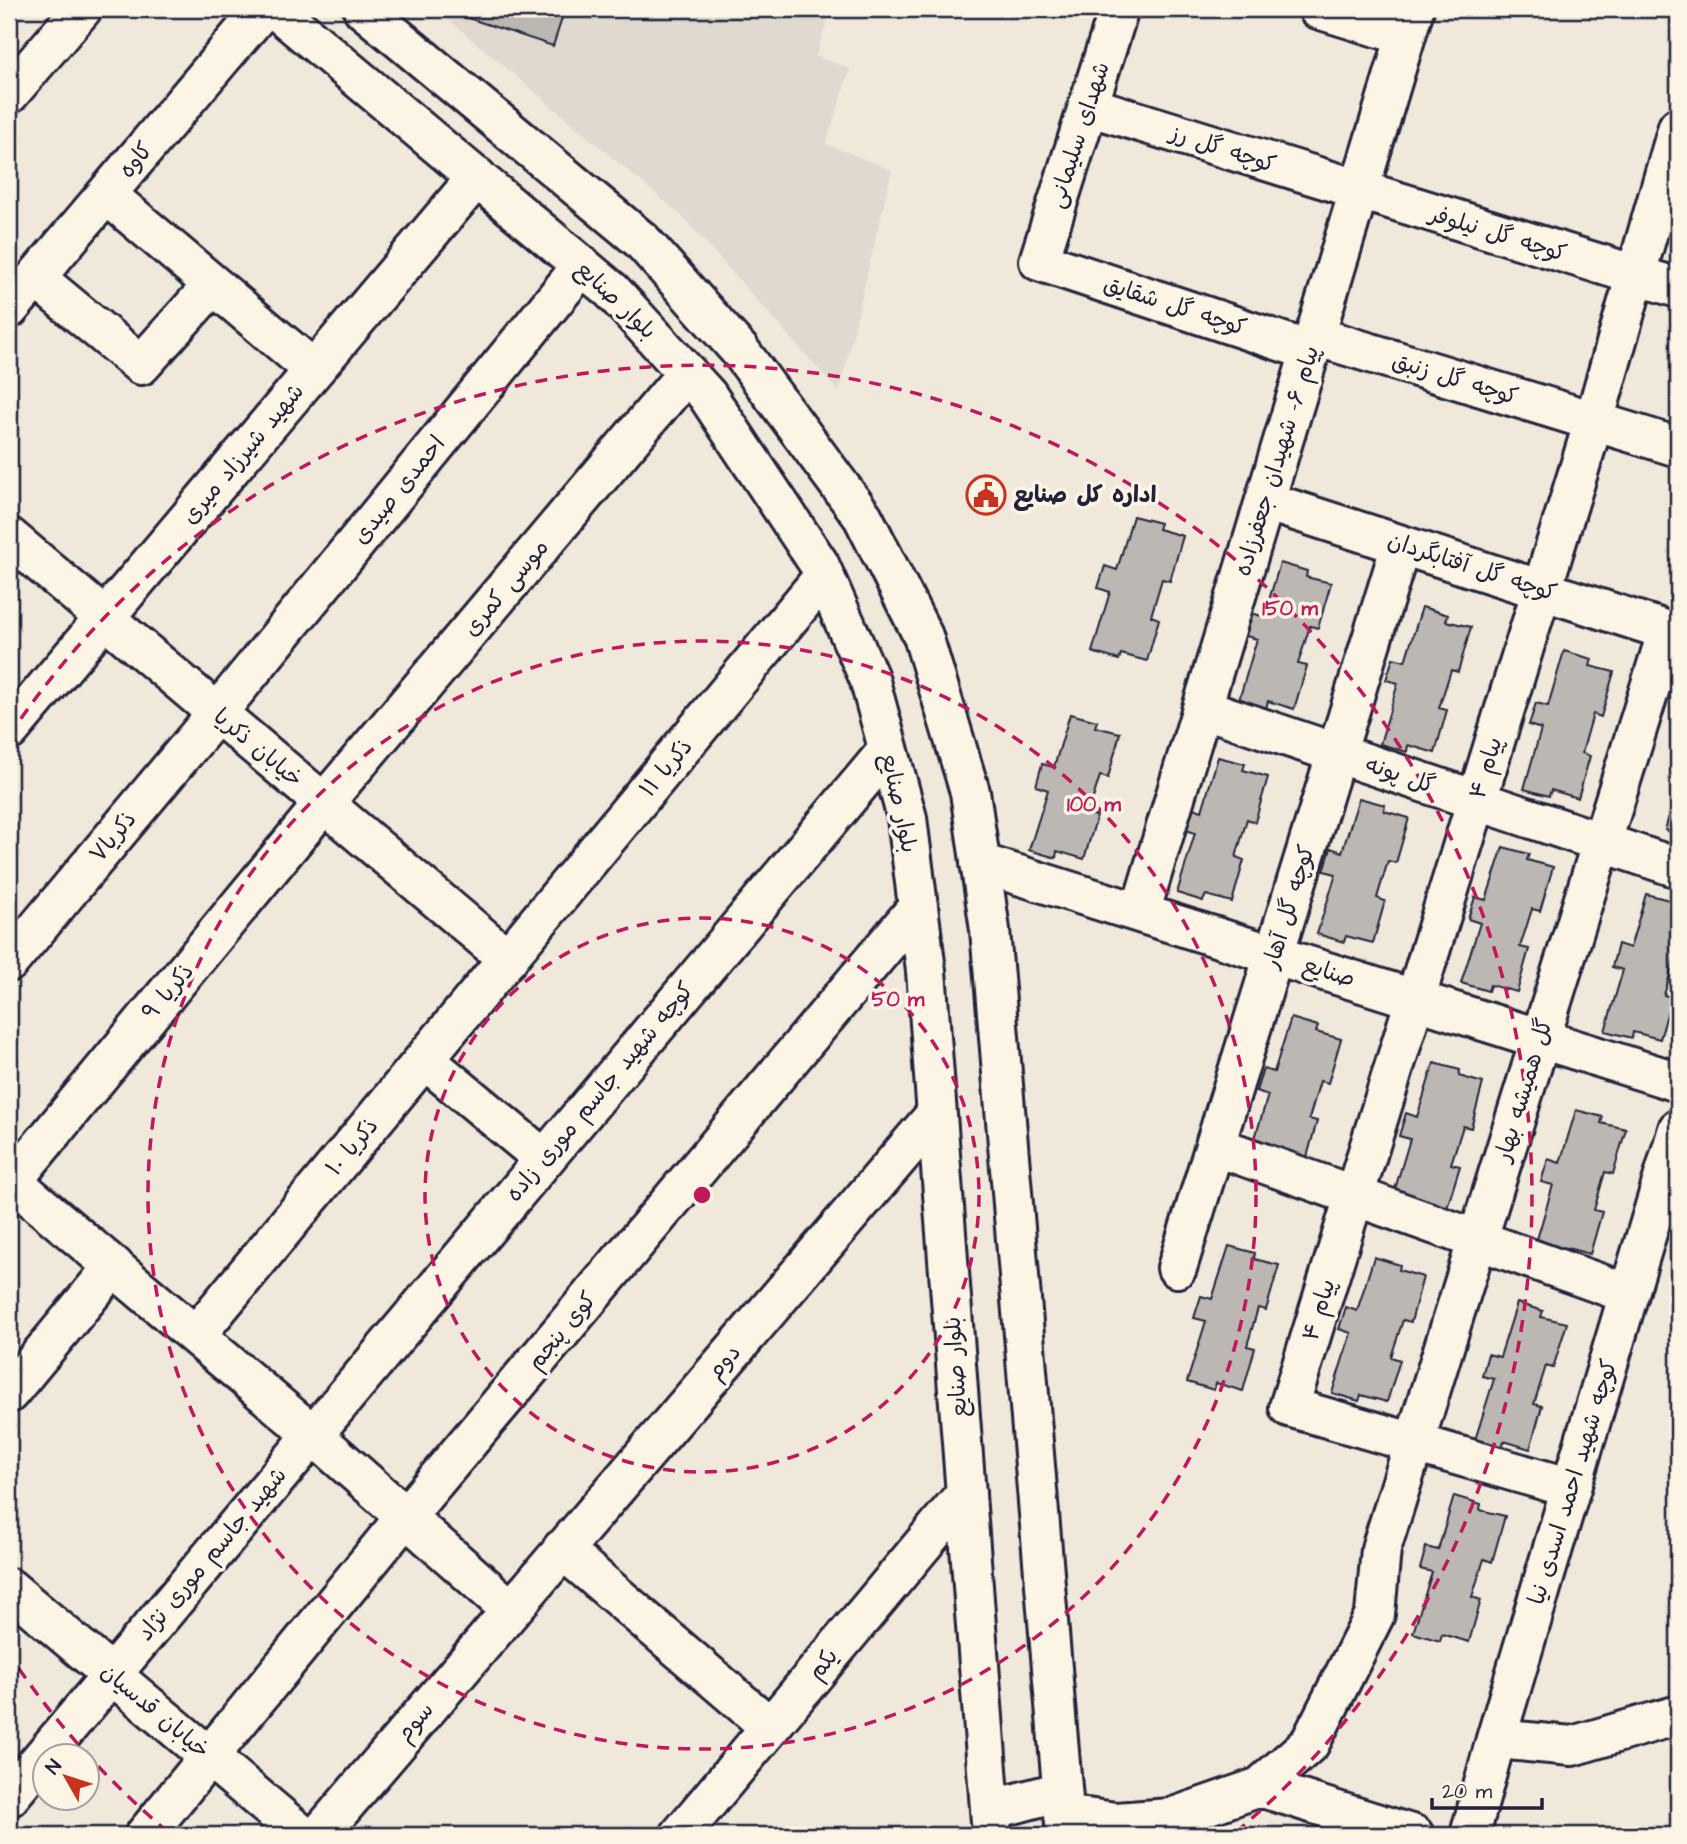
<svg xmlns="http://www.w3.org/2000/svg" width="1687" height="1844" viewBox="0 0 1687 1844" font-family="'Architects Daughter','Playpen Sans Arabic',sans-serif">
<rect width="100%" height="100%" fill="#efe8db"/>
<filter id="ink" filterUnits="userSpaceOnUse"><feTurbulence type="fractalNoise" baseFrequency=".0143" numOctaves="2"/><feDisplacementMap in="SourceGraphic" scale="14" xChannelSelector="R" yChannelSelector="G"/><feConvolveMatrix kernelMatrix="1 2 1 2 8 2 1 2 1" color-interpolation-filters="sRGB"/></filter>
<g filter="url(#ink)">
<!-- built -->
<path fill="#e0d9cf" d="M436,9h395l-15,47 34,13 -24,75 66,26 -53,222 -157,-176z"/>
<!-- building -->
<path fill="#bcb7b3" stroke="#22223b" stroke-width="2" d="M461,9h104l-12,37 -94,-31z
M1133,516l27,7 -2,6 25,7 -13,45 -8,-2 -11,37 8,3 -12,42 -26,-7 -2,6 -27,-8 18,-60 -12,-4 7,-22 12,4z
M1280,563l27,8 -1,6 25,6 -13,45 -8,-2 -12,38 9,2 -13,43 -26,-8 -2,7 -27,-8 18,-61 -11,-3 6,-23 12,4z
M1422,607l26,8 -2,6 25,6 -13,45 -7,-2 -12,38 8,2 -12,43 -27,-8 -1,7 -27,-8 18,-61 -12,-3 7,-22 12,3z
M1564,651l28,8 -2,7 24,6 -13,45 -8,-3 -11,39 8,3 -12,42 -27,-8 -2,6 -25,-7 17,-60 -12,-4 7,-22 12,3z
M1070,714l27,7 -2,6 25,6 -12,45 -8,-2 -12,38 9,2 -13,43 -27,-8 -1,7 -27,-8 19,-60 -12,-4 6,-22 12,3z
M1218,757l27,7 -2,6 25,7 -13,45 -8,-3 -11,38 8,3 -12,42 -26,-7 -3,6 -26,-8 18,-60 -12,-4 7,-22 12,4z
M1678,784v50l-13,-4z
M1359,798l26,7 -1,6 25,7 -13,45 -8,-2 -11,37 8,3 -12,42 -27,-7 -2,6 -27,-8 19,-60 -12,-3 7,-23 11,4z
M1503,847l26,7 -2,6 26,7 -13,44 -8,-2 -12,38 9,2 -12,43 -27,-7 -2,6 -27,-8 19,-60 -12,-4 7,-22 11,3z
M1646,894l27,7 -2,7 7,2v48l-3,-1 -11,38 8,2 -12,42 -27,-7 -1,6 -27,-7 18,-61 -11,-3 6,-23 12,4z
M1291,1018l27,8 -2,6 25,7 -13,44 -8,-2 -11,38 8,2 -12,43 -55,-9 18,-60 -12,-4 7,-22 11,3z
M1434,1063l26,7 -1,6 24,7 -12,45 -8,-2 -12,38 9,2 -13,42 -26,-8 -29,-1 18,-60 -11,-3 7,-23 11,4z
M1576,1110l27,7 -2,6 25,6 -13,45 -8,-2 -11,38 8,2 -12,42 -27,-7 -1,7 -27,-8 18,-61 -12,-3 7,-23 12,4z
M1229,1246l26,7 -1,6 25,6 -13,45 -8,-2 -11,38 8,2 -12,43 -27,-8 -2,7 -27,-8 19,-61 -12,-3 7,-22 11,3z
M1374,1257l26,8 -1,5 24,7 -12,45 -8,-2 -12,37 9,3 -13,42 -26,-7 -2,6 -27,-8 19,-60 -12,-4 7,-22 11,4z
M1517,1303l26,8 -2,6 26,6 -14,45 -7,-2 -12,38 8,2 -12,43 -26,-8 -2,6 -27,-7 19,-61 -12,-3 6,-22 12,3z
M1454,1496l27,8 -1,6 25,6 -13,46 -8,-3 -12,38 9,3 -12,42 -27,-8 -2,7 -27,-8 19,-61 -12,-3 6,-22 12,3z"/>
<g fill="none" stroke-linecap="round" stroke-linejoin="round">
<!-- street casing -->
<g stroke="#22223b" stroke-width="44">
<path id="street" d="M1119,9l-80,252 271,90
M1318,9l88,27
M9,94l73,-85
M1088,106l590,182
M107,195l207,175
M36,278l105,87 71,-79
M9,309l254,-300
M1315,336l363,111
M1265,501l413,133
M9,537l499,422
M1202,708l476,160
M9,731l468,-554
M980,863l698,219
M1140,913l274,-904
M9,962l208,-249 365,-447
M425,1060l119,99
M1215,1146l414,148
M12,1181l300,253 199,176
M9,1185l315,-382 363,-430
M1177,1268l224,-723
M196,1335l628,-759
M9,1393l105,-127
M1571,1488l-282,-81 305,-986 84,-294
M562,1549l208,178
M9,1588l293,247
M1496,1739l76,7 106,-31
M1260,1787l154,48
M9,1797l879,-1047
M1064,1815l52,7 55,-4 89,-31 50,-44 65,-129 6,-65 287,-919
M145,1835l261,-319 512,-609
M319,1835l617,-721
M680,1835l286,-342
M1470,1835l26,-96 182,-610"/>
</g>
<!-- secondary casing -->
<g stroke="#22223b" stroke-width="44">
<path id="secondary" d="M275,9l337,282 95,104 112,169 50,114 38,140 19,153 66,864
M363,9l279,232 99,111 122,165 60,119 47,156 20,138 76,905
M990,1810l72,-19"/>
</g>
<!-- street -->
<use href="#street" stroke="#fcf5e5" stroke-width="38"/>
<!-- secondary -->
<use href="#secondary" stroke="#fcf5e5" stroke-width="38"/>
</g>
</g>
<!-- distance rings -->
<g fill="none" stroke="#c2185b" stroke-width="3.5" stroke-dasharray="12 9">
<circle cx="702" cy="1195" r="277"/>
<circle cx="702" cy="1195" r="554"/>
<path d="M168 1832A831 831 0 0 1 9 1654M9 736A831 831 0 1 1 1236 1832"/>
</g>
<!-- icons -->
<defs>
<g id="civic-ring" transform="scale(2.0125)"><circle r="9.5" fill="#fcf5e5" stroke="#c8321e" stroke-width="1.5"/><path d="M-.6-6.5H3V-4.5H.6V-3L4-1V1h2V6H-6V1h2V-1L-.6-3ZM-1.2 2.5V6h2.4V2.5Z" fill="#c8321e"/></g>
</defs>
<g fill-rule="evenodd">
<use href="#civic-ring" x="986" y="495"/>
</g>
<g text-anchor="middle" dominant-baseline="central" stroke-width="7" stroke-linejoin="round" paint-order="stroke">
<!-- street labels -->
<g font-size="23" fill="#22223b" stroke="#fcf5e5">
<text transform="translate(1079 135) rotate(-72)">شهدای سلیمانی</text>
<text transform="translate(1223 149) rotate(18)">کوچه گل رز</text>
<text transform="translate(136 160) rotate(-50)">کاوه</text>
<text transform="translate(1498 234) rotate(17)">کوچه گل نیلوفر</text>
<text transform="translate(616 300) rotate(44)">بلوار صنایع</text>
<text transform="translate(1175 306) rotate(18)">کوچه گل شقایق</text>
<text transform="translate(1455 379) rotate(17)">کوچه گل زنبق</text>
<text transform="translate(243 454) rotate(-50)">شهید شیرزاد میری</text>
<text transform="translate(1277 461) rotate(-73)">پیام ۶- شهیدان جعفرزاده</text>
<text transform="translate(399 490) rotate(-51)">احمدی صیدی</text>
<text transform="translate(1472 567) rotate(18)">کوچه گل آفتابگردان</text>
<text transform="translate(506 588) rotate(-50)">موسی کمری</text>
<text transform="translate(258 748) rotate(40)">خیابان ذکریا</text>
<text transform="translate(666 768) rotate(-50)">ذکریا ۱۱</text>
<text transform="translate(1486 768) rotate(-73)">پیام ۴</text>
<text transform="translate(1400 775) rotate(19)">گل پونه</text>
<text transform="translate(899 803) rotate(78)">بلوار صنایع</text>
<text transform="translate(113 837) rotate(-50)">ذکریا۷</text>
<text transform="translate(1289 907) rotate(-73)">کوچه گل آهار</text>
<text transform="translate(1329 972) rotate(18)">صنایع</text>
<text transform="translate(168 992) rotate(-50)">ذکریا ۹</text>
<text transform="translate(1524 1090) rotate(-73)">گل همیشه بهار</text>
<text transform="translate(600 1092) rotate(-50)">کوچه شهید جاسم موری زاده</text>
<text transform="translate(352 1147) rotate(-50)">ذکریا ۱۰</text>
<text transform="translate(1319 1310) rotate(-73)">پیام ۴</text>
<text transform="translate(562 1331) rotate(-50)">کوی پنجم</text>
<text transform="translate(724 1362) rotate(-49)">دوم</text>
<text transform="translate(956 1367) rotate(-94)">بلوار صنایع</text>
<text transform="translate(1573 1482) rotate(-73)">کوچه شهید احمد اسدی نیا</text>
<text transform="translate(212 1554) rotate(-50)">شهید جاسم موری نژاد</text>
<text transform="translate(823 1664) rotate(-50)">یکم</text>
<text transform="translate(155 1711) rotate(40)">خیابان قدسیان</text>
<text transform="translate(415 1722) rotate(-50)">سوم</text>
</g>
<!-- poi labels -->
<g font-size="23" font-weight="bold" fill="#22223b" stroke="#fcf5e5" text-anchor="start">
<text x="1013" y="495">اداره کل صنایع</text>
</g>
</g>
<circle cx="702" cy="1195" r="10" fill="#c2185b" stroke="#fcf5e5" stroke-width="3.5"/>
<g font-size="21" text-anchor="middle" font-weight="bold" fill="#c2185b" stroke="#fcf5e5" stroke-width="7" stroke-linejoin="round" paint-order="stroke">
<text x="1290" y="615">150 m</text>
<text x="1094" y="811">100 m</text>
<text x="898" y="1006">50 m</text>
</g>
<!-- margin -->
<rect width="1687" height="1844" fill="none" stroke="#fcf5e5" stroke-width="35"/>
<rect x="18" y="18" width="1652" height="1809" fill="none" stroke="#22223b" stroke-width="2.5" filter="url(#ink)"/>
<!-- north arrow -->
<g transform="translate(66 1777) rotate(309)"><circle r="33" fill="#fcf5e5" stroke="#a5a1a1" stroke-width="2"/>
<path d="M0-5L12 26L0 18L-12 26Z" fill="#c8321e"/>
<text y="-10" font-size="19" font-weight="bold" text-anchor="middle" fill="#22223b">N</text>
</g>
<!-- scale -->
<path d="M1432 1798v10h110v-10" fill="none" stroke="#22223b" stroke-width="3.5"/>
<text x="1442" y="1798" font-size="21" fill="#22223b" stroke="#fcf5e5" stroke-width="5" paint-order="stroke">20 m</text>
</svg>
